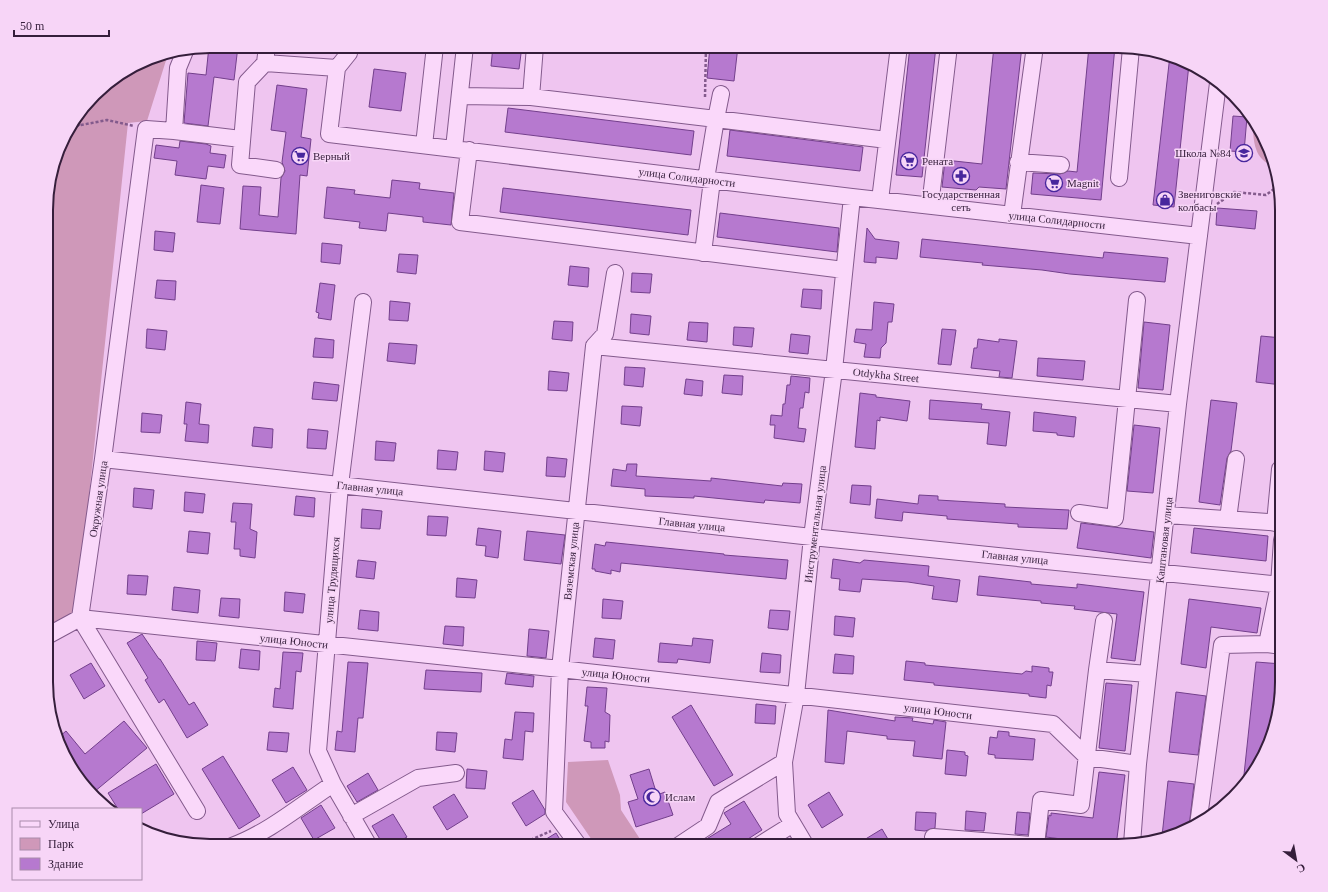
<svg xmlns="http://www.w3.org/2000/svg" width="1328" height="892" viewBox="0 0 1328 892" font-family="'Times New Roman',serif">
<rect width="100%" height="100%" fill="#efc5f0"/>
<!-- green -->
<path fill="#cf98b9" d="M168,54l-21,67 -19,2 -51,488 -30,16v-438l16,-52 39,-50 46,-29z
M1252,120l8,8 11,37c-19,-8 -17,-28 -19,-45z
M608,760l12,35 1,15 19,29 -12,7h-32l-30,-44 2,-40z"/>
<!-- building -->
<path fill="#b679cf" stroke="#733f8c" d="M209,46h29l-4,34 -20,-3 -6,49 -24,-3 4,-50 18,2z
M493,46h29l-3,23 -28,-3z
M710,46h28l-4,35 -27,-3z
M910,46h26l-14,131 -26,-2z
M994,46h28l-16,143 -27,-2 -3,3 -34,-3 3,-27 37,4z
M1089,46h26l-14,154 -70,-6 2,-21 27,1 8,-3 9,1z
M1170,55l19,9 -15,143 -21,-2z
M374,69l32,4 -5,38 -32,-4z
M277,85l30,4 -6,48 10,2 -4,37 -7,-1 -4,59 -56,-5 3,-43 18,1 -2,28 19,2 3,-39 4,-7 -3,-9 4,-30 -15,-2z
M508,108l186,23 -3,24 -186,-23z
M1233,116l14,1 -3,35 -14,-1z
M730,130l133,17 -3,24 -133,-15z
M180,141l26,3 5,2 -1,7 16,2 -2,13 -16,-2 -2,13 -31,-4 2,-14 -23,-3 2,-13 23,3z
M392,180l28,3 -1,6 35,4 -3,32 -28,-3v-5l-35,-4 -2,18 -27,-3 1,-6 -36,-4 3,-31 28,3 -1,4 36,4z
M201,185l23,3 -4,36 -23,-2z
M503,188l188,22 -3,25 -188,-23z
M1217,208l40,3 -2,18 -39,-4z
M720,213l119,15 -2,24 -120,-15z
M867,228l8,11 24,3 -2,17 -21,-2v6l-12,-1z
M155,231l20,2 -2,19 -19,-2z
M922,239l181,19 1,-6 64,6 -3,24 -95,-8 -28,-4 -60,-5 1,-2 -63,-6z
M322,243l20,2 -2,19 -19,-2z
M399,254l19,1 -2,19 -19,-2z
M570,266l19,2 -1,19 -20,-2z
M632,273l20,1 -2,19 -19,-1z
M157,280l19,1 -1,19 -20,-2z
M320,283l15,2 -4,35 -13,-2 1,-5 -3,-1z
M803,289l19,1 -1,19 -20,-2z
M390,301l20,2 -2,18 -19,-1z
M874,302l20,2 -2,18h-4l-2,21 -5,5 -1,10 -16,-1 2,-13 -12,-2 2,-13 16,1z
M631,314l20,2 -2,19 -19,-2z
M554,321l19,1 -1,19 -20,-2z
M689,322l19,1 -1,19 -20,-2z
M1144,322l26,3 -7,65 -25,-2z
M734,327l20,1 -2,19 -19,-2z
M147,329l20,2 -2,19 -19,-2z
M942,329l14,1 -5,35 -13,-1z
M791,334l19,2 -2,18 -19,-2z
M1261,336l21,2v47l-26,-3z
M315,338l19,2 -1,18 -20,-1z
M978,339l21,3v-3l18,2 -5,37 -13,-1 1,-6 -29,-3 3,-20h3z
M389,343l28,2 -2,19 -28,-3z
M1038,358l47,3 -2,19 -46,-4z
M625,367l20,1 -2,19 -19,-2z
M549,371l20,2 -2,18 -19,-1z
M724,375l19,1 -1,19 -20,-2z
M791,376l19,2 -1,15 -4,-1 -2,16h-3l-2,20 8,1 -2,13 -30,-4 1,-13h-5l1,-10 11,1 1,-12h2l2,-19h3z
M686,379l17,2 -1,15 -18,-2z
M314,382l25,3 -2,16 -25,-2z
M860,393l16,2v2l34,4 -3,20 -27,-4v4l-3,-1 -2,29 -20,-2z
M930,400l52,4 -1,5 29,3 -4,34 -19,-2 2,-21 -60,-4z
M1211,400l26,3 -6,48 -4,7 -7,47 -21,-3z
M186,402l15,2 -2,20 10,1 -1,18 -23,-2 2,-17h-3z
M622,406l20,1 -2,19 -19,-2z
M1034,412l42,5 -2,20 -17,-2v-2l-24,-2z
M142,413l20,2 -2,18 -19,-1z
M1134,425l26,3 -7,65 -26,-2z
M254,427l19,2 -1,19 -20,-2z
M308,429l20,2 -2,18 -19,-1z
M376,441l20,2 -2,18 -19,-1z
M438,450l20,2 -2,18 -19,-1z
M485,451l20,2 -2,19 -19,-2z
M547,457l20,2 -2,18 -19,-1z
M627,464h10l-1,12 75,5v-3l71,8 1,-3 19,1 -2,19 -35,-3 -1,3 -70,-7v2l-49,-2v-7l-34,-3 2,-17 13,2z
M852,485l19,1 -1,19 -20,-2z
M134,488l20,2 -2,19 -19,-2z
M185,492l20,2 -2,19 -19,-2z
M919,495l19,1v4l67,4v3l64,3 -2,19 -49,-2v-3l-71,-5v-3l-44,-4 -1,9 -27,-3 2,-19 41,5z
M296,496l19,2 -1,19 -20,-2z
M233,503l19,1 -2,25 7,3 -2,26 -15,-2v-7h-6l2,-27h-5z
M362,509l20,2 -2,18 -19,-1z
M428,516l20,1 -2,19 -19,-1z
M1081,523l73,9 -3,26 -74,-10z
M478,528l23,3 -3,27 -13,-2 1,-10 -10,-1z
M1194,528l74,8 -2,25 -75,-8z
M189,531l21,2 -2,21 -21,-2z
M527,531l38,4 -4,29 -37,-4z
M606,542l118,12v1l64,5 -2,19 -165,-16 -1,9 -9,-2v4l-16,-3v-2h-3l3,-25 10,2z
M833,559l27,4 4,-3 65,6 -1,10 32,4 -3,22 -25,-3 2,-13 -26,-4 -46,-3 -2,13 -21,-2 1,-11 -9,-1z
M358,560l18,2 -2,17 -18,-2z
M128,575l20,1 -2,19 -19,-1z
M979,576l52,6v2l46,4v-4l67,8 -9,69 -24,-3 6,-44 -43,-5 1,-3 -34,-3v-2l-64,-6z
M457,578l20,2 -2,18 -19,-1z
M174,587l26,3 -2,23 -26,-3z
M285,592l20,2 -2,19 -19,-2z
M221,598l19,1 -1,19 -20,-2z
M603,599l20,2 -2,18 -19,-1z
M1189,599l72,9 -4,25 -46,-6 -5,41 -25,-4z
M360,610l19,2 -1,19 -20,-2z
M770,610l20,1 -2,19 -20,-2z
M835,616l20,2 -2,19 -19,-2z
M445,626l19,1 -1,19 -20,-2z
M529,629l20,2 -3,27 -19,-2z
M142,634l17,25h1l29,46 5,-3 14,23 -21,13 -23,-39 -5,4 -14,-23 3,-2 -21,-35z
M595,638l20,2 -2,19 -20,-2z
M693,638l20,2 -3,23 -32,-4 -1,4 -19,-1 2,-19 32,3z
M197,641l20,2 -2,18 -19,-1z
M241,649l19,2 -1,19 -20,-2z
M283,652l20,1 -2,19 -5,-1 -3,38 -20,-2 2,-19 5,1z
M762,653l19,2 -1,18 -20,-1z
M835,654l19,2 -1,18 -20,-1z
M906,661l19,2v2l97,9 4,-3 6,1v-6l17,2v4h4l-2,14 -4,-1 -1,13 -17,-2v-2l-95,-9v-2l-30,-3z
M348,662l20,1 -5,55h-5l-3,34 -20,-2 2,-19 5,1z
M1256,662l26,2 -5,54 -4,16 -19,39 -11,11z
M91,663l14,23 -21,13 -14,-24z
M426,670l56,3 -1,19 -57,-3z
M507,673l27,3 -1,11 -28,-3z
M1106,683l26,2 -7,66 -26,-3z
M587,687l20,1 -2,24 5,3 -1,27 -4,-1v7h-14v-6l-7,-1 4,-35h-3z
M1176,692l30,4 -8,59 -29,-3z
M756,704l20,2 -1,18 -20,-1z
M691,705l42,70 -19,11 -42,-69z
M828,710l67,11v-4l18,1 -1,3 21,3 1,-4 12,2 -4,37 -29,-3 2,-15 -28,-2v-3l-40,-5 -3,33 -19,-2z
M515,712l19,1 -1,19 -8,-1 -2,29 -20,-2 2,-19 7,1z
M124,721l23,27 -53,44 -26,-29 -9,-26 7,-6 19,23z
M998,731l11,1v4l26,3 -2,21 -38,-2v-3l-7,-1 2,-17 7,1z
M269,732l20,1 -2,19 -20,-2z
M437,732l20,1 -2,19 -19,-2z
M947,750l18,2v3l3,1 -2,20 -21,-2z
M223,756l37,60 -21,13 -37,-60z
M156,764l18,30 -33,20v-5h-23l-10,-16z
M293,767l14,23 -21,13 -14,-23z
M467,769l20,2 -2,18 -19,-1z
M649,769l8,26 8,-3 8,23 -37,12 -8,-25 10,-3 -8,-24z
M1099,772l26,3 -9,71 -70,-9 3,-22 2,1v-3l42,5z
M368,773l10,17 -21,12 -10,-16z
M1168,781l26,3 -5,43 -27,9z
M533,790l12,20v4l-19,12 -14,-23z
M829,792l14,23 -21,13 -14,-23z
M454,794l14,23 -21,13 -14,-23z
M744,801l18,29 -25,16h-42l36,-22 -7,-11z
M321,805l14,23 -21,12 -13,-22z
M966,811l20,2 -2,18 -19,-1z
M916,812l20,1 -1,15 -10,3 -10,-1z
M1017,812l13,1 -2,22 -13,-1z
M393,814l14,23 -16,9h-7l-12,-20z
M882,829l10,17h-38z
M556,833l8,13h-29z"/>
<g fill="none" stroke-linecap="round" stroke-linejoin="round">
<!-- minor casing -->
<g stroke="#835a8c" stroke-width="18">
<path id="minor" d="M267,46l-2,17 72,5 -8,66 523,63 347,39
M185,51l-7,17 -4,63 -28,-2 -43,330 -23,159 117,193
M265,63l-18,19 -7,83 36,5
M337,68l12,-15 1,-7
M721,94l-5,25 171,21
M460,96l71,1 4,-51
M531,97l185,22 -10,60
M174,131l67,8
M424,145l11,-99
M454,148l11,-102
M469,150l-9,72 384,48
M1018,162l43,3
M1119,178l12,-130
M880,200l19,-154
M930,206l19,-160
M1012,215l23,-169
M703,253l9,-73
M363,302l-23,183 -22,266 15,33 36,62
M594,346l584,58
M103,459l709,78 470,48
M1079,513l36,5 22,-218
M1167,515l115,8
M1228,519l8,-60
M1275,523l5,-54
M1282,540l-3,45 -12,59 15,2
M80,618l480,51 493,55 34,33 51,7
M1104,621l-7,49 51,4
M47,636l33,-18
M351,816l67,-38 38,-5
M1198,825l24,-180 45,-1
M933,837l111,9
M1132,844l6,-80 40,-360 40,-321
M1036,845l5,-45 40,5 16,-135
M232,846c36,-13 69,-41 101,-62
M579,846l-25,-34 6,-143 34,-323 11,-12 10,-61
M678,846l30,-20 10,-24 66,-40
M758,846l35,-22
M806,846l-19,-32 -3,-52 12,-67 16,-158 22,-167 18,-173"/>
</g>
<!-- path -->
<path stroke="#835a8c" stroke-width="2.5" stroke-dasharray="3 2" stroke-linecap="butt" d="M705,97l1,-51
M79,126l1,-10
M71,127l36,-7 27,6
M1217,204l17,-12 32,3 12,-9
M517,846l34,-15"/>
<!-- minor -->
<use href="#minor" stroke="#fad8fa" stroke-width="16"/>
</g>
<!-- icons -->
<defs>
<g id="school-ring" transform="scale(0.9)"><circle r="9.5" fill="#f7d5f7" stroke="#48279d" stroke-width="1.5"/><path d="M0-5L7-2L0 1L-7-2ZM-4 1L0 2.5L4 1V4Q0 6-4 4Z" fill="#48279d"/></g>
<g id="supermarket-ring" transform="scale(0.9)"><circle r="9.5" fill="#f7d5f7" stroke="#48279d" stroke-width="1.5"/><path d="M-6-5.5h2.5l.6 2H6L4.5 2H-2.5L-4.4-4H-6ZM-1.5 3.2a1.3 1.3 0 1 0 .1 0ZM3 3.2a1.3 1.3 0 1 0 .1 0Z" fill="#48279d"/></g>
<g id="pharmacy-ring" transform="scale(0.9)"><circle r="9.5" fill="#f7d5f7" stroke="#48279d" stroke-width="1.5"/><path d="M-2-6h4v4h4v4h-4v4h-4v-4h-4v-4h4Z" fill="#48279d"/></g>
<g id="shop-ring" transform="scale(0.9)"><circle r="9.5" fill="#f7d5f7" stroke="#48279d" stroke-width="1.5"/><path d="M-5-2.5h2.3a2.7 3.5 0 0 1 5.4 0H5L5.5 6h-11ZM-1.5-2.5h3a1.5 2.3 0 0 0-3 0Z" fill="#48279d"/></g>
<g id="mosque-ring" transform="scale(0.9)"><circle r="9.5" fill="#f7d5f7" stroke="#48279d" stroke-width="1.5"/><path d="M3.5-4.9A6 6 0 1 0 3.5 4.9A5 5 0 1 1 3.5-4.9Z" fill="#48279d"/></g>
</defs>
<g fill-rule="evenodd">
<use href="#school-ring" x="1244" y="153"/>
<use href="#supermarket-ring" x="300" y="156"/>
<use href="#supermarket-ring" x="909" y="161"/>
<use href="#pharmacy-ring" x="961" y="176"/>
<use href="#supermarket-ring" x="1054" y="183"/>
<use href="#shop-ring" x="1165" y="200"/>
<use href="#mosque-ring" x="652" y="797"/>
</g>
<g text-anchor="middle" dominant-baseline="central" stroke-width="3" stroke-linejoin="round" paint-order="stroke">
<!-- poi labels -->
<g font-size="11" fill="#351e3b" stroke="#f7d5f7" text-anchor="start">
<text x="1231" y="153" text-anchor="end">Школа №84</text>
<text x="313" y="156">Верный</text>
<text x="922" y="161">Рената</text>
<text x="1067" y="183">Magnit</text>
<text x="961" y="194" text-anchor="middle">Государственная<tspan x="961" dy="13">сеть</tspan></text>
<text x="1178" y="194">Звениговские<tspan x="1178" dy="13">колбасы</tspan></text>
<text x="665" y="797">Ислам</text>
</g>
<!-- street labels -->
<g font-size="11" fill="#351e3b" stroke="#f7d5f7">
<text transform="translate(687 177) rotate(7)">улица Солидарности</text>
<text transform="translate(1057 220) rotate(6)">улица Солидарности</text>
<text transform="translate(886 375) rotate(6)">Otdykha Street</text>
<text transform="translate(370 488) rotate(6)">Главная улица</text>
<text transform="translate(98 499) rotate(-82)">Окружная улица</text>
<text transform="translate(692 524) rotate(6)">Главная улица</text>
<text transform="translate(815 524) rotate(-83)">Инструментальная улица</text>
<text transform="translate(1164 540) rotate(-84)">Каштановая улица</text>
<text transform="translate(1015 557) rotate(6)">Главная улица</text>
<text transform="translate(571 561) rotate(-84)">Вяземская улица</text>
<text transform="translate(332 580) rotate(-85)">улица Трудящихся</text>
<text transform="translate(294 641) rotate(6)">улица Юности</text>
<text transform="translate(616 675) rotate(6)">улица Юности</text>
<text transform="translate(938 711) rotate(7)">улица Юности</text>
</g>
</g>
<!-- crop -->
<path d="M0 0H1328V892H0ZM210 53H1118A157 157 0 0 1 1275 210V682A157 157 0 0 1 1118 839H210A157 157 0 0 1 53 682V210A157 157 0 0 1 210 53Z" fill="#f7d5f7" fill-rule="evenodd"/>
<path fill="none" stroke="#351e3b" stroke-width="2" d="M210 53H1118A157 157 0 0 1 1275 210V682A157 157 0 0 1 1118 839H210A157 157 0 0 1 53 682V210A157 157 0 0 1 210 53Z"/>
<!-- legend -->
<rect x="12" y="808" width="130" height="72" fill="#f7d5f7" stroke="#a98cac"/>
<rect x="20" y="821" width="20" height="6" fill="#fad8fa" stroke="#a98cac"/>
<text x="48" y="828" font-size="12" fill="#351e3b">Улица</text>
<rect x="20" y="838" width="20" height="12" fill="#cf98b9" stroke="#a98cac"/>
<text x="48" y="848" font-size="12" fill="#351e3b">Парк</text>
<rect x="20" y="858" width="20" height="12" fill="#b679cf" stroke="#a98cac"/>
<text x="48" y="868" font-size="12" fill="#351e3b">Здание</text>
<!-- north arrow -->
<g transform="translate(1296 860) rotate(148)" stroke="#f7d5f7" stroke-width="3" paint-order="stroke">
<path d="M0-3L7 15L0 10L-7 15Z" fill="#351e3b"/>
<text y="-6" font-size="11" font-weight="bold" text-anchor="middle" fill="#351e3b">С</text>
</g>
<!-- scale -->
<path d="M14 30v6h95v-6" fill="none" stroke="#351e3b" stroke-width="2"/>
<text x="20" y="30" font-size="12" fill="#351e3b" stroke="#f7d5f7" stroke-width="3" paint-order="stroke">50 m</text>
</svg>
